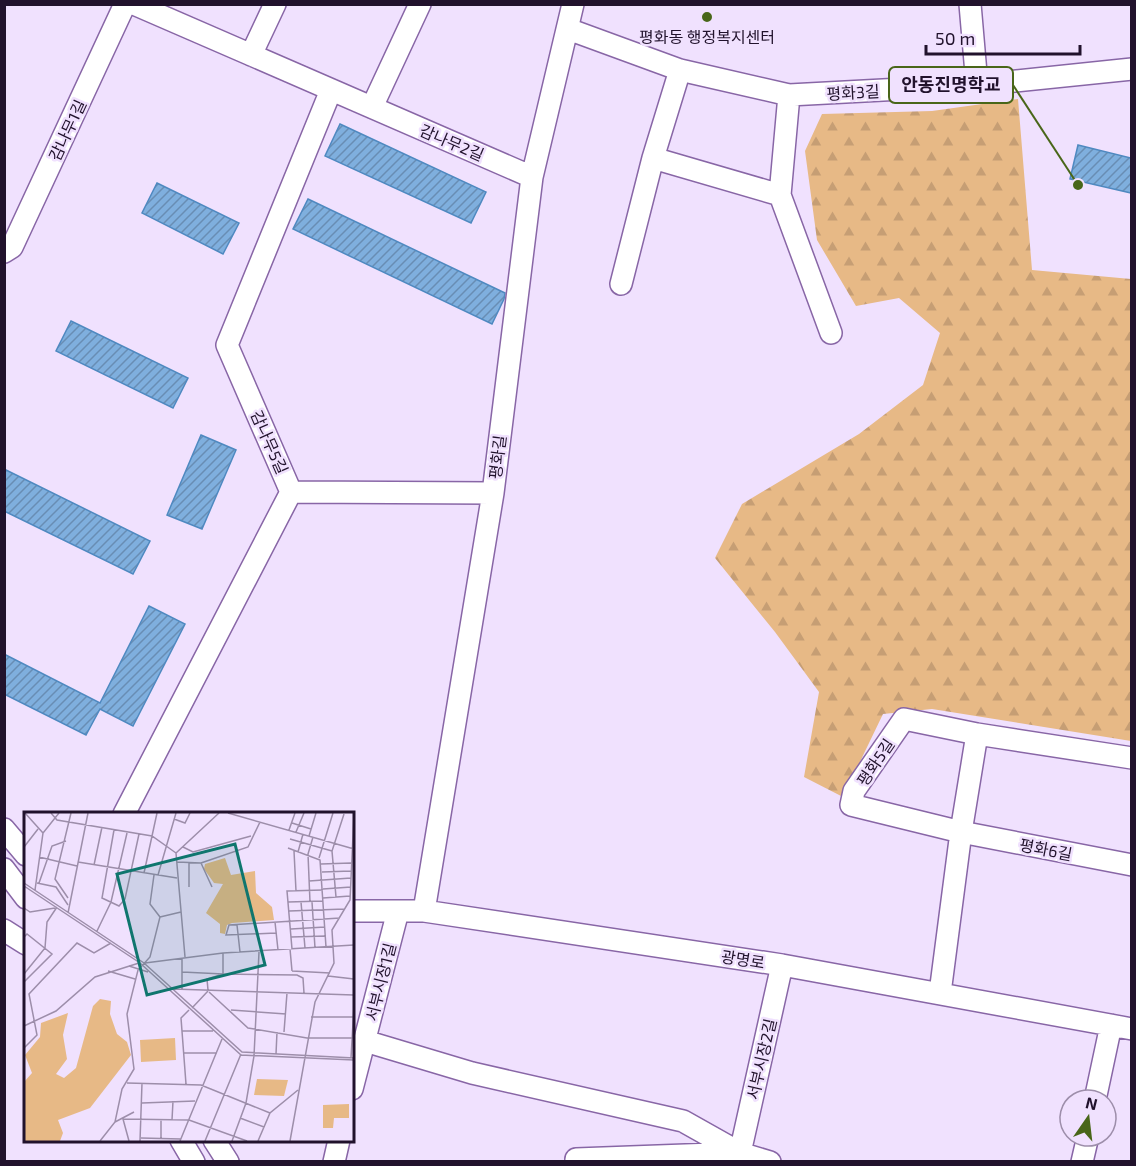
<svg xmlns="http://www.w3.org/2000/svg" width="1136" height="1166" viewBox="0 0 1136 1166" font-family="'Exo 2','Noto Sans KR',sans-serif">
<defs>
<pattern id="forest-firs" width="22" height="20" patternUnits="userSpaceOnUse" patternTransform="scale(1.5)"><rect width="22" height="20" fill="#e7b986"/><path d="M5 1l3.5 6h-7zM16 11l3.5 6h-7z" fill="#c69e74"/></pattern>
<pattern id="building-hatch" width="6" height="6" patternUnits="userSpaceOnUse" patternTransform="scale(1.5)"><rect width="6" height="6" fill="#7fafde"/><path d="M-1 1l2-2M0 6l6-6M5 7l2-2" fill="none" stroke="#688db4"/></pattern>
</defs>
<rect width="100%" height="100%" fill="#f0e1fe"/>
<!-- forest -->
<path fill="url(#forest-firs)" d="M1018,99l14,171 99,9v462l-199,-32 -49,5 -40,83 -39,-20 15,-85 -44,-60 -60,-74 27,-54 117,-70 64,-49 17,-52 -41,-35 -43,8 -39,-66 -12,-89 17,-37 110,-3z"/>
<!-- building -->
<path fill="url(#building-hatch)" stroke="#4f89c0" stroke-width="1.5" d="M340,124l146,68 -15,31 -146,-67z
M1078,145l53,13v35l-61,-14z
M157,183l82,40 -16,31 -81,-41z
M308,199l197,94 -1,6 -12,25 -199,-95z
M71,321l117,57 -15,30 -117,-57z
M201,435l35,15 -34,79 -35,-14z
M4,469l146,72 -17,33 -129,-63z
M149,606l36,18 -52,102 -33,-17 -14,26 -82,-41v-40l96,49z"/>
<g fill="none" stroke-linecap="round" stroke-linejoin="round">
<!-- minor casing -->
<g stroke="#8866a6" stroke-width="24">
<path id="minor" d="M134,4l398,173
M970,4l7,81
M568,29l112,41 109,25
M251,55l24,-51
M372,107l48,-103
M653,158l127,37
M4,252l8,-5 113,-243
M621,284l32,-126 27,-88
M831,333l-51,-138 9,-100 188,-10 155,-16
M291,492l202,1
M1132,758l-155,-24 -73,-15 -50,72 -3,14 110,27 171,33
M124,814l167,-322 -64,-147 104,-255
M4,829l22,26
M4,869l22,29
M352,911h72l358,54 350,64
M424,911l69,-418 39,-316 41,-173
M4,930l22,14
M940,993l21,-161 16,-98
M365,1041l107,32 211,48 57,32 42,-188
M352,1089l46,-178
M1095,1100l16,-75
M181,1140l13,22
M214,1140l14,22
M334,1162l5,-22
M576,1162v-3l164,-6 30,9
M1082,1162l6,-26"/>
</g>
<!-- minor -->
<use href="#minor" stroke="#fff" stroke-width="21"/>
</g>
<!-- markers -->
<circle fill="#496619" stroke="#f0e1fe" stroke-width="2" cx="707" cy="17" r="6"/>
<g text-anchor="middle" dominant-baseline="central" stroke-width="5" stroke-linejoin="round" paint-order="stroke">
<!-- poi labels -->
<g font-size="16" fill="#21122c" stroke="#f0e1fe">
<text x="707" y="36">평화동 행정복지센터</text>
</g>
<!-- street labels -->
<g font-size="16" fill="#21122c" stroke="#f0e1fe">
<text transform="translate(853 92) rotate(-3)">평화3길</text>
<text transform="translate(67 130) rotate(-65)">감나무1길</text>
<text transform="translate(452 142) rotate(23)">감나무2길</text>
<text transform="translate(270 442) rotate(66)">감나무5길</text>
<text transform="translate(497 457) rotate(-83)">평화길</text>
<text transform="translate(875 762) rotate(-56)">평화5길</text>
<text transform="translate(1046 849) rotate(11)">평화6길</text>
<text transform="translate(743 959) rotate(9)">광명로</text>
<text transform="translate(380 982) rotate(-76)">서부시장1길</text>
<text transform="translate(761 1059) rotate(-77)">서부시장2길</text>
</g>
</g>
<!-- overview -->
<g transform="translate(24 812)">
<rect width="330" height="330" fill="#f0e1fe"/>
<path d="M151,226l1,22 -35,2 -1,-22zM233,267l31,1 -4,16 -30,-1zM325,292v14h-15l-1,10h-10v-23z" fill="#e7b986"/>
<path d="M201,46l6,17 24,-4 1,22 16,14 2,13 -42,3 -5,2 -2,9 -5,-1v-9l-14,-11 17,-29 -9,-1 -10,-14 1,-5zM76,187l11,2 -1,13 7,20 10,8 4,13 -41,53 -32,12 5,13 -3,8h-36v-59l8,-9 -7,-18 15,-18 1,-14 27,-10 -5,22 4,24 -11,15 8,4 12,-10 17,-62z" fill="#e7b986"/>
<path fill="none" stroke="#9d8eaa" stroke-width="1.5" d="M1,1l18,20M27,1l6,7 95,16 24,17M204,1l126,36M150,7l11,4 5,-10M268,11l19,6M90,18l-12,68 17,8 6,-7 14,-65M265,18l6,-17M272,20l8,-19M285,24l7,-23M266,27l42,12M0,35l14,-18M159,35l10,5 58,-16M264,36l32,12 6,87M270,39l2,40M274,40l5,-18M15,45l38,9M295,46l14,-45M54,50l99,16M153,50l24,1M297,52l30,-1M70,53l8,-38M298,60l29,-1M120,61l13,-60M134,63l18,-62M285,69l42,-3M0,71l120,80 98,89 112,6M13,71l19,4 12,18M15,71l13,-37 14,-5M0,74l116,77 101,92 113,5M165,75v-24M188,75l-11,-24 47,-16 12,-25M299,77l28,-2M11,78l8,-57 16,-20M312,85l-4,-46 12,-37M44,86l-13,-19 16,-66M299,86l27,-2M264,90l35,-1M277,90l4,46M286,90l-2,-48 5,-17M288,90l3,46M0,96l6,4 25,-4M265,99l56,-2M44,101l20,-100M136,105l21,-5M251,110l3,28M213,113l3,27M267,117l34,-2M73,119l14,-29 16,-69M252,121l-50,2 3,-10 111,-7M0,125l3,-3 25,20 -28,28M267,125l35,-1M266,137l2,22M268,137l-5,-58 36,-1M161,145l-9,-104 43,-40M121,151l78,-10 131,-8M105,154l19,6M84,159l27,8M268,159l38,2M158,160l41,2v-21M0,162l21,-26 2,-26 10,-15M304,164l26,3M149,177l181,6M158,178v-32M184,178l-1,-11 16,-5 74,1 6,3 1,15M185,180l39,36 59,10h47M168,196l16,-17M207,198l55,4M287,205h43M0,214l32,-15 39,-34 44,-14M158,219h31M260,220l3,-39M0,236l13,-13 -8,-41 48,-51 17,10 17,-10M159,241h34M252,242l1,-22M327,246l3,-53M103,271l74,2 69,28M162,272l-5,-66 8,-8M118,291l53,-2M216,306l24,9M148,308l1,-19M91,310l19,-10M117,326l40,1M137,327v-19M76,329l15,-19 7,-33 12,-20 -7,-55 11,-44 12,-13 10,-40 -10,-13 4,-29M105,329l-6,-22 66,1 58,21M116,329l2,-58M156,329l42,-102M181,329l36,-87M208,329l14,-38 8,-47 5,-104M234,329l12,-28 28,-23M266,329l25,-139 19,-39 -2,-33 18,-30 4,-86"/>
<path fill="#0f766e" fill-opacity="0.15" stroke="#0f766e" stroke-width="3" d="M211,32l30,121 -118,30 -30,-121z"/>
<rect width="330" height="330" fill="none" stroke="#21122c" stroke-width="3"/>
</g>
<!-- callouts -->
<path fill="none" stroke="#496619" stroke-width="2" d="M1078 185L1013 85"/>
<circle fill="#496619" stroke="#f0e1fe" stroke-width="2" cx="1078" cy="185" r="6"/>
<rect fill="#f0e1fe" stroke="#496619" stroke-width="2" x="889" y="67" width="124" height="36" rx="6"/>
<g font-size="18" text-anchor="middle" font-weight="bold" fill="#21122c">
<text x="951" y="91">안동진명학교</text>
</g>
<!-- border -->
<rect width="1136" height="1166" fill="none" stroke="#21122c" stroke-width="12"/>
<!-- north arrow -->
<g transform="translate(1088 1118) rotate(14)"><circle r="28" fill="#f0e1fe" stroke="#9d8eaa" stroke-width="1.5"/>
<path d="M0-4.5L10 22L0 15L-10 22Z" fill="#496619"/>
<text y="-9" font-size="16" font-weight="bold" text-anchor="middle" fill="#21122c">N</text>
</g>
<!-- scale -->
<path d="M926 45v9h154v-9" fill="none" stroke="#21122c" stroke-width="3"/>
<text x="935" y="45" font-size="18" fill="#21122c" stroke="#f0e1fe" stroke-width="4.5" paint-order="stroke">50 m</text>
</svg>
